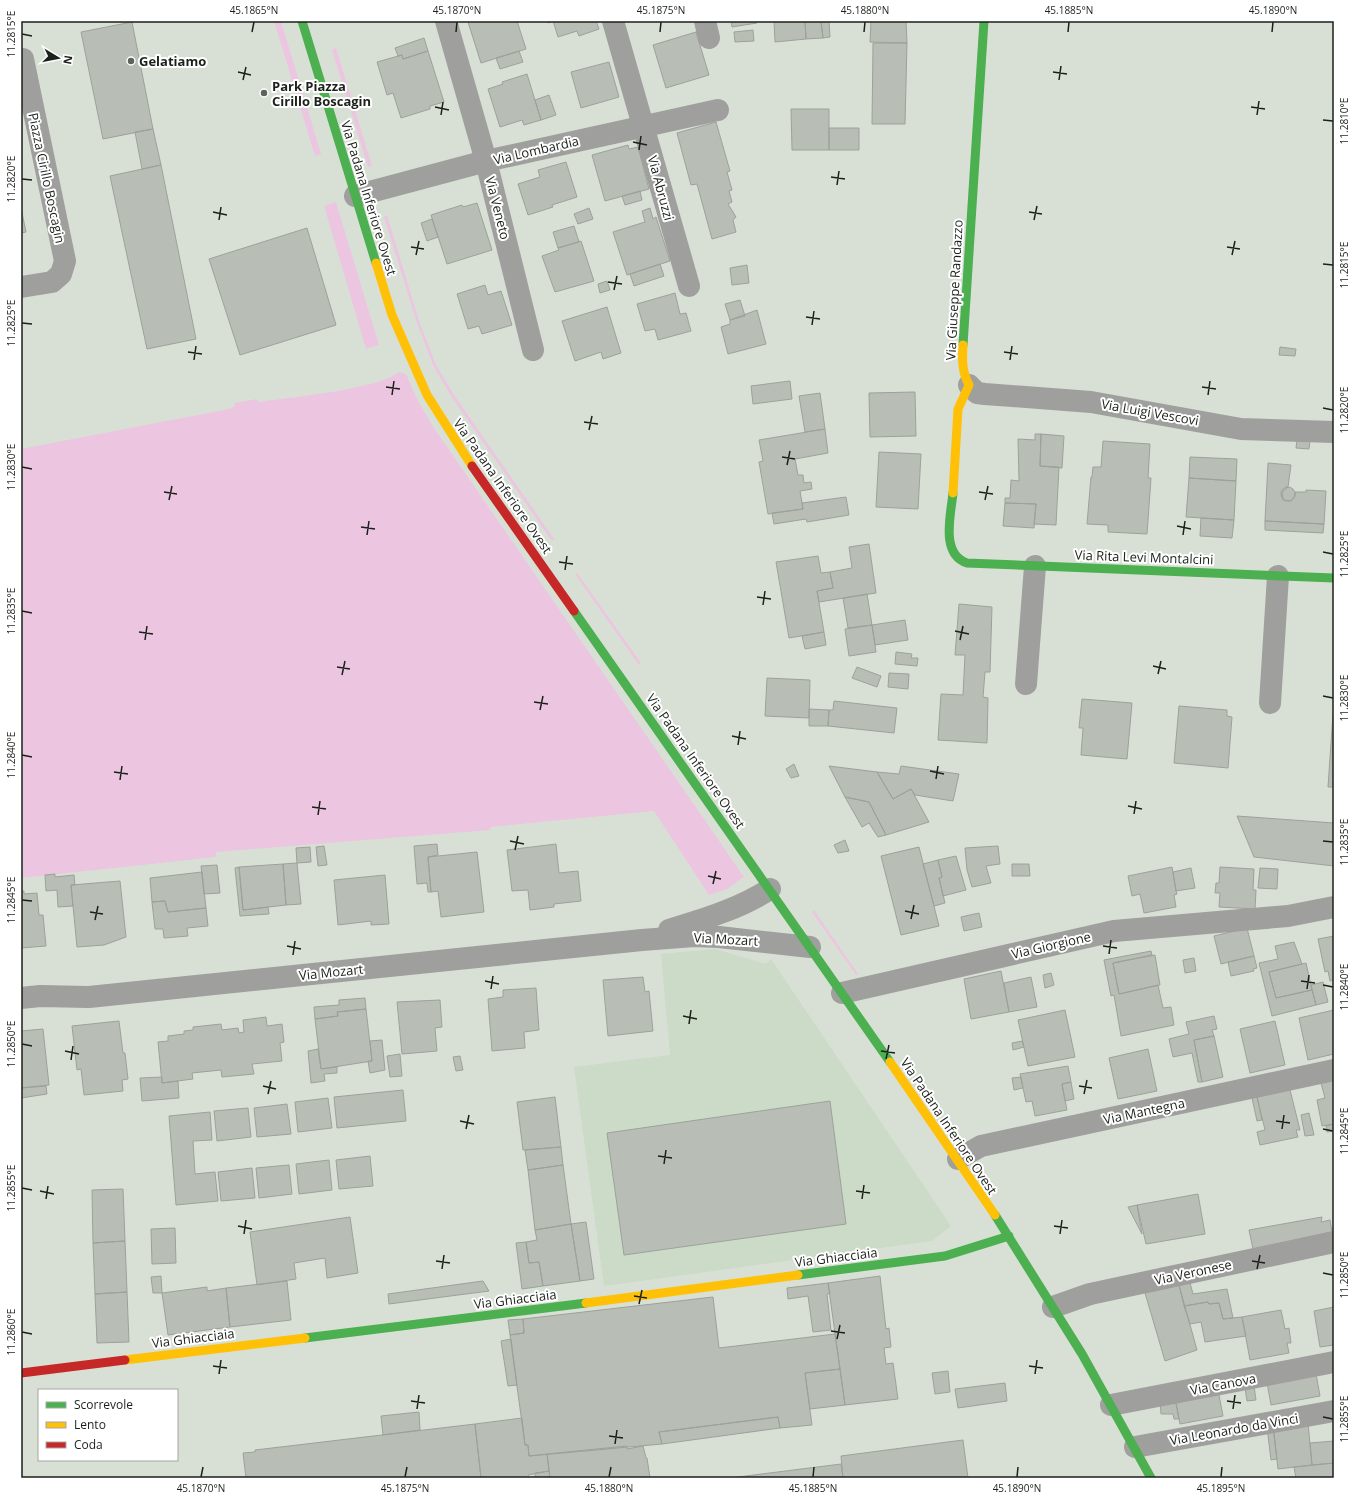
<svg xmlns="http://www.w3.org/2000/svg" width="1355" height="1499" viewBox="0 0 1355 1499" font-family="'Open Sans',sans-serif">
<rect width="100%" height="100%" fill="#d8e0d5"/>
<!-- built -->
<path fill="#ccdac8" d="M715,949l51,15 5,-5 180,267 -19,15 -328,45 -30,-219 96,-12 -9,-101z"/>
<!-- green -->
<path fill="#ecc5e1" d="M274,21h7l40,133 -6,2z
M336,48l36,118 -4,1 -36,-117z
M336,202l43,143 -13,4 -42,-143z
M387,215l32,106 17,44 18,30 100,144 -2,2 -101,-145 -18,-31 -17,-45 -32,-103z
M399,372l7,2 12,27 16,27 310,449 -17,12 -18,6 -55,-84 -163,16 -1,3 -274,22v5l-195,21v-429l208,-40 6,-3 -1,-3 23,-4 1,3 7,-1c30,-4 112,-12 134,-29z
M577,573l64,90 -2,2 -64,-91z
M814,910l44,64 -2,1 -44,-63z"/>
<!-- building -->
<path fill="#b8beb6" stroke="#9ca29a" d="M472,21h45l9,28 -45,14 -13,-41z
M547,21h49l3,8 -20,7 -2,-5 -19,6 -5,-16 -5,2z
M731,21h25l1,2 -25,4z
M774,21h31l1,18 -31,3z
M805,21h16l2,17 -17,1z
M821,21h8l1,16 -7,1z
M871,21h35l1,22 -37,-1z
M132,22l21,107 -50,10 -22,-107z
M753,30l1,11 -19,1 -1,-10z
M696,32l13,43 -43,13 -13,-43z
M424,38l4,13 -25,8 -1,-4 -4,1 -3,-8z
M873,43h34l-2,81h-33z
M428,51l16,51 -14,4v3l-29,9 -8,-25 -6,2 -10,-33 25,-7 1,4z
M519,51l4,11 -23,7 -4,-11z
M609,62l10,35 -38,11 -10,-36z
M527,74l14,46 -17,5 -2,-5 -22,7 -12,-38 15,-5 -1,-2z
M549,95l7,20 -15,5 -6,-20z
M791,109h38v41h-37z
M716,122l14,49 -3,1 5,18 -3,1 3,11 -4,2 8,13 -3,3 3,12 -24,7 -15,-55 -6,1 -14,-52z
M829,128h30v22h-30z
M153,129l8,36 -19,4 -7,-37z
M628,145l1,4 9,-2 11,42 -44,12 -13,-46z
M566,162l11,35 -25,8 1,2 -25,8 -10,-31 22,-7 -2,-7z
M161,165l35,174 -49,10 -37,-173z
M640,191l2,9 -17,5 -3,-9z
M477,203l15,47 -45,14 -16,-49 31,-10 1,2z
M21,208l5,24 -5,1z
M589,208l4,11 -15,5 -4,-10z
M650,208l3,11 3,-2 14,44 -43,14 -14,-43 32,-10 -3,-11z
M432,219l6,18 -11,4 -6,-18z
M574,226l5,16 -21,6 -5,-16z
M307,228l29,97 -96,30 -31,-96z
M581,241l13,40 -39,11 -13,-36 17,-6 -1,-2z
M660,264l4,12 -30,10 -4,-12z
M747,265l2,18 -17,2 -2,-17z
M607,281l3,9 -10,3 -2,-9z
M485,285l3,10 13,-4 11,34 -30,9 -3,-8 -11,3 -11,-35z
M675,293l5,21 6,-1 5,18 -33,9 -3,-11 -10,2 -8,-27z
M740,300l5,16 -15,4 -5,-16z
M607,307l14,46 -18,6 -2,-7 -26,9 -13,-40z
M757,310l9,34 -38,10 -7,-27 9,-3v-4z
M1280,347l16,2 -1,7 -16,-1z
M790,381l2,18 -39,5 -2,-18z
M915,392l1,44 -46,1 -1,-44z
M820,393l5,36 -20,3 -6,-36z
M825,429l3,24 -33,6 3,16h5l1,8 7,-1 1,7 -12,2 3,18 -35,5 -9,-52 4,-1 -4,-21z
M1035,434h6l-1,32 19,1 -3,58 -22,-1 2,-20 -31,-1v-5h5l1,-18 8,1 -1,-42 17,1z
M1041,434l23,2 -2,32 -22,-2z
M1297,440l13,1 -1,8 -13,-1z
M1103,441l47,3 -2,34h3l-4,56 -39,-2v-7l-21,-1 4,-47h1l1,-10h8z
M879,452l42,2 -3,55 -42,-2z
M1190,457l47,2 -1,22 -47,-3z
M1268,463l23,2 -3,22 -6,5 1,8 8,1 4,-5v-4h11v-2l20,1 -2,33 -59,-3z
M1189,478l47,3 -2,39 -48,-3z
M1281 494a7 7 0 1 1 14 0a7 7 0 1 1-14 0Z
M846,497l3,18 -42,7 -1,-3 -32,5 -2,-11 31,-4 -1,-6z
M1005,503l31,1 -2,24 -31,-2z
M1201,518l33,2 -2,18 -32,-2z
M1265,521l59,3 -1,9 -58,-3z
M869,544l7,49 -57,9 -2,-11 16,-3 -3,-16 22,-4 -3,-21z
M818,556l3,17 9,-1 3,16 -16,3 7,41 -35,6 -13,-76z
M867,594l5,31 -24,3 -5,-30z
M959,604l33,3 -2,65h-5l-2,25 5,1 -1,45 -49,-3 3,-46 22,1 2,-40h-10z
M905,620l3,20 -33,5 -3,-20z
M872,625l4,27 -27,4 -4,-27z
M824,632l2,13 -21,4 -3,-13z
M896,652l16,2 -1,4h7l-1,8 -22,-2z
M857,667l24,9 -4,11 -25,-9z
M889,673l20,1 -1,15 -20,-2z
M767,678l43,2 -1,38 -44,-2z
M1082,699l50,4 -5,56 -46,-4 2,-27h-4z
M834,701l63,7 -3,25 -66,-7 1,-16h4z
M1179,706l48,4v6l5,1 -4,51 -54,-5z
M809,709l20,1 -1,16h-19z
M1333,714h1v73h-6z
M794,764l5,12 -8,2 -5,-9z
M829,766l48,6 16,27 18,-10 18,33 -43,13 -17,-33 -24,-5z
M901,766l58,8 -6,27 -38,-6 -4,-6 -18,10 -16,-27 22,2z
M845,797l24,5 17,33 -8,2 -9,-14 -7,4z
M1237,816l97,7v43l-80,-9z
M845,840l4,11 -11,2 -4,-8z
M437,844l1,11 -10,2 3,35h-3l-1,-9 -10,1 -3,-38z
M556,844l3,29 19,-2 3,30 -27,3v3l-24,3 -2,-20 -16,1 -5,-41z
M324,846l3,19 -9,1 -2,-19z
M998,846l2,18 -14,2 5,17 -19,4 -5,-17 -2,-22z
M310,847l1,15 -14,1 -1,-15z
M919,847l20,79 -38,9 -20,-79z
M477,852l7,60 -43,5 -3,-26 -7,1 -3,-35z
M956,856l10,34 -23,6 -4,-18 3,-1 -4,-17z
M938,860l4,17 -3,1 6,25 -11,3 -11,-42z
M297,863l4,41 -15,1 -3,-41z
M283,864l3,41 -43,5 -4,-43z
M1012,864h17l1,12h-18z
M217,865l3,28 -16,1 -3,-28z
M239,867l4,43 25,-3 1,7 -29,2 -5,-48z
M1172,867l4,24 1,3 -3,1 2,12 -32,6 -4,-19 -8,2 -4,-20z
M1220,867l34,2 -1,21h3l-1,19 -36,-2 1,-14h-5l1,-10h3z
M1191,868l4,20 -19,3 -3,-19z
M1260,868l18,1 -1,20 -19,-1z
M202,872l4,36 -38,4 -3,-11 -13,1 -2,-24z
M55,874v3l19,-2 1,10h-4l2,21 -15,1 -1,-17 -11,1 -1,-16z
M385,875l4,49 -18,1v-4l-33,4 -4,-45z
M120,881l6,56 -22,8 -27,2 -6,-62z
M21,891h3v3l13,-1 2,22h4l3,31 -25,2z
M165,901l3,11 38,-4 2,18 -21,2 1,8 -24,2 -1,-9h-8l-3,-27z
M979,913l3,14 -18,4 -3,-14z
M1247,928l7,28 -33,8 -7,-28z
M1334,936v44l-4,1 -2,-10 -3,1 -7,-33z
M1294,942l8,22 -33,8 7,26 36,-8 4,15 -44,11 -13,-53 19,-4 -3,-13z
M1151,951l1,4 -39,8 6,31 39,-9 5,23 8,-1 3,18 -53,11 -7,-41 -3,1 -7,-36z
M1155,955l5,30 -41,9 -6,-31z
M1254,956l3,12 -4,1 1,2 -23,5 -3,-14z
M1194,958l2,13 -11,2 -2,-13z
M1306,963l6,27 -36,8 -7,-26z
M1001,971l8,41 -38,7 -7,-40z
M1051,973l3,12 -9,3 -2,-13z
M643,977l2,15 4,-1 4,40 -45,5 -5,-56z
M1031,977l6,30 -28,5 -5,-29z
M1323,982l5,20 -12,3 -5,-20z
M536,988l3,42 -15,2 1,16 -33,3 -4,-52 15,-2v-7z
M365,998l1,11 -29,3 1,4 -23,3 -1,-12 25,-2v-5z
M440,1000l2,27 -7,1 2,23 -35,3 -5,-52z
M366,1009l6,52 -51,8 -6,-50 23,-3 -1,-4z
M1065,1010l10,47 -47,9 -10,-46z
M1334,1010v44l-26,6 -9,-42z
M1214,1016l3,13 -5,1 2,6 -20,4 8,42h-4l-6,-29 -19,4 -4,-18 20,-5 -3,-12z
M266,1017l1,9 15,-2 2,18 -4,1 2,18 -30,3 2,10 -32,3 -1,-7 -29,3 1,6 -31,4 -4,-41 10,-1v-5l16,-2v-3l9,-1v-3l28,-3 1,6 16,-2 1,5 5,-1 -1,-12z
M119,1021l4,32h2l3,26 -6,1 1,11 -39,4 -3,-26 -4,1 -5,-44z
M1275,1021l10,44 -35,8 -10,-44z
M43,1029l6,56 -28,3v-57z
M1214,1036l9,41 -21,5 -8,-42z
M382,1040l3,30 -15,3 -2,-12h4l-2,-20z
M1022,1041l2,6 -11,3 -1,-7z
M318,1049l3,20 16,-2v6l-13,1 1,7 -14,2 -3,-32z
M1148,1049l9,42 -39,8 -9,-41z
M400,1054l2,22 -12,1 -3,-21z
M460,1056l3,14 -7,1 -3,-14z
M1068,1066l3,16 -9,2 5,26 -32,6 -3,-15 -6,1 -6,-28z
M162,1077v6l16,-2 1,17 -37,3 -2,-23z
M1021,1077l2,11 -9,2 -2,-12z
M1334,1080v44l-12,2 -5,-26 8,-2 -4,-15z
M1071,1082l3,17 -9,2 -3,-17z
M46,1086l1,8 -26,4v-10z
M403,1090l3,31 -69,7 -3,-31z
M1290,1090l10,40h-4l2,7 -38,8 -3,-13 8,-2 -8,-33z
M555,1097l6,50 -38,3 -6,-48z
M1257,1097l5,23 -5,1 -5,-23z
M328,1098l4,30 -34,4 -3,-30z
M830,1101l16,123 -222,31 -17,-122z
M287,1104l4,30 -34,3 -3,-29z
M248,1108l3,29 -34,4 -3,-30z
M210,1112l2,28 -19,1 2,33 20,-2 3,29 -42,4 -7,-89z
M1309,1113l5,22 -9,1 -4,-21z
M1334,1124v7l-7,1 -1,-6z
M561,1147l2,18 -35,5 -3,-20z
M370,1156l3,30 -34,3 -3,-29z
M329,1160l3,30 -33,4 -3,-30z
M289,1165l3,29 -33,4 -3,-30z
M563,1165l8,59 -36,6 -7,-60z
M252,1168l3,30 -34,3 -3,-29z
M123,1189l2,52 -32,2 -1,-53z
M1198,1194l7,40 -59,10 -9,-39z
M1137,1205l5,29 -14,-27z
M350,1217l8,56 -31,5 -2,-20 -31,5 2,16 -39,6 -7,-53z
M1322,1217l-1,5 9,-2 2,12 -79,17 -4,-19z
M586,1222l8,57 -14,2 -9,-57z
M571,1224l9,57 -37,5 -4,-24 -10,1 -3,-21 11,-2 -2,-10z
M175,1228l1,35 -24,1 -1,-35z
M125,1241l2,51 -32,2 -2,-51z
M526,1242l3,21 10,-1 4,24 -21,3 -6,-46z
M161,1276l1,17h-9l-2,-16z
M880,1276l6,53 3,-1 2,19 -7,1 2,16 7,-1 5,36 -53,6 -17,-122z
M1189,1279l4,15 34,-5 6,29 -10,1 -4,-16 -10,1 -1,-2 -24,4 -5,-21z
M287,1281l4,39 -61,7 -4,-39z
M483,1281l6,10 -100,13 -1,-10z
M828,1283l2,10 -3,1 4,36 -18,2 -5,-36 -20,3 -1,-11z
M1179,1285l18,65 -32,11 -20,-68z
M207,1287v4l19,-3 4,39 -62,8 -6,-42z
M127,1292l2,50 -32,1 -2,-49z
M713,1297l6,51 116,-14 5,35 -35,4 7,52 -32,3 -2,-11 -119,15 3,12 -133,12 -1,-11h-3l-15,-110 14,-2 -1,-14z
M1208,1302l1,2 10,-1 4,16 19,-2 4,19 -41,6 -4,-20 -11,2 -6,-18z
M1334,1307v38l-14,2 -6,-36z
M1281,1310l4,19 4,-1 2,15h-4l2,10 -39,7 -8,-43z
M523,1319l1,14 -14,2 -2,-15z
M511,1339l6,46 -9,1 -7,-45z
M1315,1368l5,28 -49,9 -5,-28z
M840,1369l5,36 -35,4 -5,-36z
M948,1371l2,21 -15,2 -3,-21z
M1253,1379l3,21 -9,1 -3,-20z
M1005,1383l2,18 -49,7 -3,-19z
M1217,1385l6,31 -43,8 -5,-26z
M1175,1398l4,21h-5l-1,-5h-12l-1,-14z
M419,1412l1,18 -37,5 -2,-19z
M778,1417l2,11 -118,16 -3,-12z
M522,1418l3,27h3l1,11 18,-2 2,17 -21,4 1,3h-48l-6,-54z
M1308,1423l4,42 -34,4 -5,-43z
M475,1424l6,54h-235l-3,-25 12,-1v-2z
M1273,1426l4,33 -6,1 -4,-33z
M963,1440l5,38h-125l-2,-22z
M1334,1441v22l-22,2 -2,-22z
M627,1446v3l16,-3 3,12h1l3,20h-100l-3,-24z
M1334,1463v15h-38l-2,-11z
M841,1464l2,14h-113z
M549,1471l1,7h-15v-5z"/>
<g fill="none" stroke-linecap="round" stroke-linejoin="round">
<!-- street -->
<path stroke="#9f9f9e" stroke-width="22" d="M446,21l40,140 47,189
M613,21l76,265
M705,21l4,17
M355,196l131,-35 232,-51
M21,287l31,-5 9,-8 4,-13 -42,-202
M969,385l8,8 8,1 106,8 150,27 93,3
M1026,684l9,-118
M1270,703l8,-127
M669,930c35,-11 70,-21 101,-41
M842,993l272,-62 174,-15 46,-9
M21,998l19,-2 49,1 553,-57 52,-4 25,1 91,10
M958,1159l23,-13 353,-76
M1053,1307l37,-13 244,-52
M1111,1405l223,-43
M1135,1447l199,-36"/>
<!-- fast -->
<path stroke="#4caf50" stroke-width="9" d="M302,21l74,242
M963,345l21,-324
M953,493c-2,21 -13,61 14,70l367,15
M574,611l316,451
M995,1215l87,139 69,124
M798,1275l147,-19 64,-20
M305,1338l281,-35"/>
<!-- slow -->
<path stroke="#ffc107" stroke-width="9" d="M376,263l16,52 35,80 45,71
M953,493l5,-84 11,-24c-7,-13 -7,-25 -6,-40
M890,1062l105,153
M586,1303l212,-28
M125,1360l180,-22"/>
<!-- jam -->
<path stroke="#c62828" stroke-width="9" d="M472,466l102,145
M21,1373l104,-13"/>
</g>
<!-- ticks -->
<path fill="none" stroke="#1b211a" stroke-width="1.5" d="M252,32l2,-10M456,32l1,-10M660,32l1,-10M864,32l1,-10M1068,32l1,-10M1272,32l1,-10M22,34l10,2M238,72l13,3M1053,72l14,2M243,80l3,-13M1059,80l2,-14M435,107l14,3M1251,107l14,2M441,115l2,-13M1257,115l2,-14M1323,120l10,1M633,142l14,3M639,150l2,-14M831,177l14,2M22,179l10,1M837,185l2,-14M213,212l14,3M1029,212l13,2M219,220l2,-13M1034,220l3,-14M411,247l13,2M1227,247l13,2M416,255l3,-14M1232,255l3,-14M1323,264l10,1M608,282l14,2M614,290l3,-14M806,317l14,2M22,323l10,1M812,325l2,-14M188,352l14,2M1004,352l14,2M194,360l2,-14M1010,360l2,-14M386,387l14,2M1202,387l14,2M392,395l2,-14M1208,395l2,-14M1323,408l10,2M584,422l14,2M589,430l3,-14M782,457l13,2M787,465l3,-14M22,467l10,2M164,492l13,2M979,492l14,2M169,500l3,-14M985,500l3,-14M1177,526l14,3M361,527l14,2M367,535l2,-14M1183,535l2,-14M1323,552l10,2M559,562l14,2M565,570l2,-14M757,597l14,2M763,605l2,-14M22,611l10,2M955,631l14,3M139,632l14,2M145,640l2,-14M960,640l3,-14M1153,666l13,3M337,667l13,2M1158,674l3,-13M342,675l3,-14M1323,696l10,2M534,702l14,2M540,710l3,-14M732,736l14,3M738,745l2,-14M22,755l10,2M930,771l14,3M114,772l14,2M936,779l2,-13M120,780l2,-14M1128,806l14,3M312,807l14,2M1134,814l2,-13M318,815l2,-14M510,841l14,3M1323,841l10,1M515,850l3,-14M708,876l13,3M713,884l3,-13M22,900l10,1M905,911l14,3M90,912l13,2M911,919l3,-14M95,920l3,-14M287,946l14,3M1103,946l14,2M1109,954l2,-14M293,955l2,-14M485,981l14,3M1301,981l14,2M1323,985l10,2M491,989l2,-13M1307,989l2,-14M683,1016l14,3M689,1024l2,-14M22,1044l10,2M65,1051l14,3M881,1051l14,2M886,1059l3,-14M71,1060l2,-14M263,1086l13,3M1079,1086l13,2M268,1094l3,-13M1084,1094l3,-14M460,1121l14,3M1276,1121l14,2M466,1129l3,-14M1282,1129l2,-14M1323,1129l10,2M658,1156l14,2M664,1164l2,-14M22,1188l10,2M40,1191l14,3M856,1191l14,2M46,1199l2,-13M862,1199l2,-14M238,1226l14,3M1054,1226l14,2M244,1234l2,-14M1060,1234l2,-14M436,1261l14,2M1252,1261l13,2M442,1269l2,-14M1257,1269l3,-14M1323,1273l10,2M634,1296l13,2M639,1304l3,-14M831,1331l14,2M22,1332l10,2M837,1339l3,-14M213,1366l14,2M1029,1366l14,2M219,1374l2,-14M1035,1374l2,-14M411,1401l14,2M1227,1401l14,2M417,1409l2,-14M1233,1409l2,-14M1323,1417l10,2M609,1436l14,2M615,1444l2,-14M201,1477l2,-10M405,1477l2,-10M609,1477l2,-10M813,1477l1,-10M1017,1477l1,-10M1221,1477l1,-10"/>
<!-- markers -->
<g fill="#5d645b" stroke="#fff" stroke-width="1.5">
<circle cx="131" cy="61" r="4"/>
<circle cx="264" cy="93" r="4"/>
</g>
<g text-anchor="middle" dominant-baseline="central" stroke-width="4" stroke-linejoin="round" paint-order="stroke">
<!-- poi labels -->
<g font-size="13" font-weight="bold" fill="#1b211a" stroke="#fff" text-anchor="start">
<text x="139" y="61">Gelatiamo</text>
<text x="272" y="86">Park Piazza<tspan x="272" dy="15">Cirillo Boscagin</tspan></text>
</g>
<!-- street labels -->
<g font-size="13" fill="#1b211a" stroke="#fff">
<text transform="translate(536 150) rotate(-13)">Via Lombardia</text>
<text transform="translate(47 178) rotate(78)">Piazza Cirillo Boscagin</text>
<text transform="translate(661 188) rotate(75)">Via Abruzzi</text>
<text transform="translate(369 198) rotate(73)">Via Padana Inferiore Ovest</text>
<text transform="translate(498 208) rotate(76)">Via Veneto</text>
<text transform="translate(954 290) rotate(-87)">Via Giuseppe Randazzo</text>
<text transform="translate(1150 412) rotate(10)">Via Luigi Vescovi</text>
<text transform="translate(503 486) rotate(55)">Via Padana Inferiore Ovest</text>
<text transform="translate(1144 557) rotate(2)">Via Rita Levi Montalcini</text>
<text transform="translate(696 761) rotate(55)">Via Padana Inferiore Ovest</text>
<text transform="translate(726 939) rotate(3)">Via Mozart</text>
<text transform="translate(1051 945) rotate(-13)">Via Giorgione</text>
<text transform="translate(331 972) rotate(-6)">Via Mozart</text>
<text transform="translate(1144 1111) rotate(-12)">Via Mantegna</text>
<text transform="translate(949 1126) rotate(56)">Via Padana Inferiore Ovest</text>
<text transform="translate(836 1257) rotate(-7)">Via Ghiacciaia</text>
<text transform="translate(1193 1272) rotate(-12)">Via Veronese</text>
<text transform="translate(515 1299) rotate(-7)">Via Ghiacciaia</text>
<text transform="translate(193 1338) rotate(-7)">Via Ghiacciaia</text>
<text transform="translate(1223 1384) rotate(-11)">Via Canova</text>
<text transform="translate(1234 1429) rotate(-10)">Via Leonardo da Vinci</text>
</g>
</g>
<!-- border -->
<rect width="1355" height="1499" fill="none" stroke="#ffffff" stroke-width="44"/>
<!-- legend -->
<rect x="38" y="1389" width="140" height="72" fill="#ffffff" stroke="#a4a6a3"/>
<rect x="46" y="1402" width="20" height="6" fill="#4caf50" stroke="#a4a6a3"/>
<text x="74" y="1409" font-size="12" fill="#1b211a">Scorrevole</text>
<rect x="46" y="1422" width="20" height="6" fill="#ffc107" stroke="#a4a6a3"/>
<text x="74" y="1429" font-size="12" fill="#1b211a">Lento</text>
<rect x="46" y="1442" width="20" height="6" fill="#c62828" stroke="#a4a6a3"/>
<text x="74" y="1449" font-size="12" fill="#1b211a">Coda</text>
<!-- north arrow -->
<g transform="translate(58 58) rotate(100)" stroke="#ffffff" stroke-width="3" paint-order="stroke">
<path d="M0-3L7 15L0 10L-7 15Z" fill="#1b211a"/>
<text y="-6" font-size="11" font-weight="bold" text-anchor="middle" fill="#1b211a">N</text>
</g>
<rect x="22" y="22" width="1311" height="1455" fill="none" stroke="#1b211a" stroke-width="1.5"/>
<g font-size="10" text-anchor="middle" fill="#1b211a">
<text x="254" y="14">45.1865°N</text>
<text x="457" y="14">45.1870°N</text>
<text x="661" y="14">45.1875°N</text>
<text x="865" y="14">45.1880°N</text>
<text x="1069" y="14">45.1885°N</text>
<text x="1273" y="14">45.1890°N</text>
<text transform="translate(11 34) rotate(-90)" y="4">11.2815°E</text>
<text transform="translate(1344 121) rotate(-90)" y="4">11.2810°E</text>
<text transform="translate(11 179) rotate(-90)" y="4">11.2820°E</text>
<text transform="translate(1344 265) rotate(-90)" y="4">11.2815°E</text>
<text transform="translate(11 323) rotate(-90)" y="4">11.2825°E</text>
<text transform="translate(1344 410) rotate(-90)" y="4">11.2820°E</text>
<text transform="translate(11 467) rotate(-90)" y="4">11.2830°E</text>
<text transform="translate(1344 554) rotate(-90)" y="4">11.2825°E</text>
<text transform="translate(11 611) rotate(-90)" y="4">11.2835°E</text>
<text transform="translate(1344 698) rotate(-90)" y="4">11.2830°E</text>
<text transform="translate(11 755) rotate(-90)" y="4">11.2840°E</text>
<text transform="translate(1344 842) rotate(-90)" y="4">11.2835°E</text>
<text transform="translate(11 900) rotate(-90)" y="4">11.2845°E</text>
<text transform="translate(1344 987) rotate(-90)" y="4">11.2840°E</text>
<text transform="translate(11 1044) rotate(-90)" y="4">11.2850°E</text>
<text transform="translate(1344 1131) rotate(-90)" y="4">11.2845°E</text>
<text transform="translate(11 1188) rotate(-90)" y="4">11.2855°E</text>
<text transform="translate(1344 1275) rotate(-90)" y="4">11.2850°E</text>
<text transform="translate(11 1332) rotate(-90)" y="4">11.2860°E</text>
<text transform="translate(1344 1419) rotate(-90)" y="4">11.2855°E</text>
<text x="201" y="1492">45.1870°N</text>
<text x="405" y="1492">45.1875°N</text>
<text x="609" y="1492">45.1880°N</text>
<text x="813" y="1492">45.1885°N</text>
<text x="1017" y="1492">45.1890°N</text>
<text x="1221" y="1492">45.1895°N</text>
</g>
</svg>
